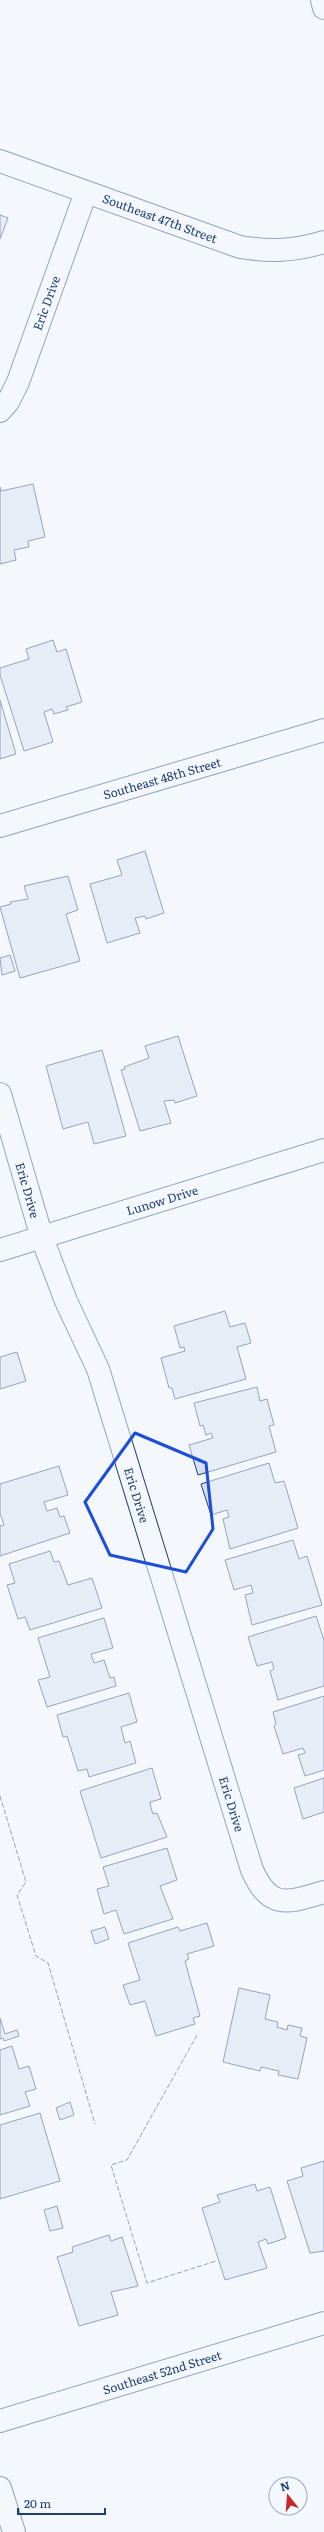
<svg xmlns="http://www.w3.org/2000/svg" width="324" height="2532" viewBox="0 0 324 2532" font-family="Literata,serif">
<rect width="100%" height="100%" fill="#f4f7fb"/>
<!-- building -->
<path fill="#d5e0f0" stroke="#1d3f73" d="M0,215l8,3 -8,21z
M33,484l12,53 -17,4 1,6 -15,3 2,10 -16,4v-77l1,4z
M53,640l4,12 9,-3 16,53 -16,5 2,3 -14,4 -2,-5 -8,3 9,30 -29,9 -24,-76v-7l29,-9 -3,-10z
M0,700l16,54 -16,5z
M145,851l19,62 -18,6 -1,-3 -10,2 5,15 -33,10 -17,-59 32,-9 -5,-15z
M68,876l10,34 -12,4 14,47 -60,17 -20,-71 11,-3 -1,-2 18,-3 -4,-13z
M10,955l5,16 -13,4 -2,-17z
M178,1036l19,60 -22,7 -1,-3 -10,1 7,22 -31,8 -19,-61 4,-1 -1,-2 25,-9 -4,-12z
M102,1050l24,86 -32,8 -6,-22 -25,7 -17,-63z
M225,1311l5,16 15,-4 6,20 -14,4 9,32 -71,20 -3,-11h-3l-8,-30 24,-7 -1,-4 -4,1 -6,-22z
M17,1352l9,29 -26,8v-32z
M257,1387l3,14 7,-2 7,26 -5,1 7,26 -78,23 -9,-30 24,-7 -2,-5 -5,2 -3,-10 -3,1 -6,-23z
M269,1463l6,20 9,-2 14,47 -68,21 -7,-30 6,-2 -2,-7 -16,5 -10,-31z
M59,1466l9,29 -24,7 3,9 10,-3 3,9 4,-1 6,17 -70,23v-30l4,-1 -4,-12v-29z
M293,1540l6,19 8,-3 15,49 -70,20 -7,-30 8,-2 -2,-8 -17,5 -9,-30z
M50,1551l4,11 5,-1 9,24 24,-7 10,30 -72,22 -5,-13 -7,2 -11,-34 8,-2 -6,-19z
M316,1616l8,24v46l-46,14 -8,-29 4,-2 -2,-7 -15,4 -9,-29z
M104,1618l9,30 -22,6 3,9 10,-3 6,18 4,-1 2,9 -69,21 -9,-27 12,-3 -12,-39z
M129,1693l8,29 -16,5 4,16 5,-2 6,22 -47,14 -2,-8 -9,2 -11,-35 -4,1 -6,-22z
M324,1696v74l-19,6 -7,-21 7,-2 -2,-5 -20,6 -9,-28 2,-2 -3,-12z
M152,1768l9,31 -11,3 1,6 2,6 4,-1 10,24 -66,21 -21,-67z
M324,1778v34l-21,7 -9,-31z
M167,1848l10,32 -17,6 13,33 -49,15 -8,-24 -12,4 -7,-25 12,-3 -6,-19z
M207,1923l7,23 -27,8 2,5 -4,2 15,55 -7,2 2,6 -39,12 -11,-35 -15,4 -7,-20 17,-5 -12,-37 50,-16 2,4z
M105,1927l4,12 -14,5 -4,-13z
M239,1988l31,7 -5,24 13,3 -1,5 10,3 1,-5 14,3 -2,8 7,2 -9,41 -20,-4 1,-4 -18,-4 -1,4 -37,-9z
M0,2018l5,16 12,-4 2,6 -15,5 -1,-3 -3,1z
M12,2046l7,23 10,-3 7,23 -11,3 5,14 -30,9v-65z
M70,2102l4,13 -14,5 -4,-12z
M40,2113l20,68 -60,18v-74z
M324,2161v90l-14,2 -23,-72 16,-5 -2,-8z
M255,2184l2,7 13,-4 16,51 -18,6 -2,-5 -8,3 9,26 -42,12 -23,-72 18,-6 -3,-7z
M57,2206l6,22 -13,3 -6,-21z
M109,2235l2,6 11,-4 16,49 -27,6 7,23 -39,11 -22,-69 16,-5 -1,-5z"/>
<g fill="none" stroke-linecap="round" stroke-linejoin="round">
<!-- minor casing -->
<g stroke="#1d3f73" stroke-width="24">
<path id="minor" d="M0,161l240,86c31,5 54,4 84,-5
M0,411l8,-9 10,-20 68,-190
M0,826l324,-96
M0,1094l42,144 24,63 32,68 154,501c18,40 35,33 72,22
M0,1250l324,-100
M0,2421l324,-98
M0,2488l14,44"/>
</g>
<!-- tertiary casing -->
<g stroke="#1d3f73" stroke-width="24">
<path id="tertiary" d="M322,0l2,8"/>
</g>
<!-- minor -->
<use href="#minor" stroke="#f4f7fb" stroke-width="22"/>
<!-- tertiary -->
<use href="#tertiary" stroke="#f4f7fb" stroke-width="22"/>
<!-- fence -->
<path stroke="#1d3f73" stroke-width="1" stroke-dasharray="5 2" stroke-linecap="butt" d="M0,1796l26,86 -9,13 19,61 12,7 47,161
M197,2035l-70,125 -16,5 36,118 69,-22"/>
</g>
<!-- marked area -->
<path d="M0 0H324V2532H0ZM135,1433l71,30 7,66 -27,43 -76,-17 -25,-53z" fill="#f4f7fb" fill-opacity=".55" fill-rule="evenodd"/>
<path fill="none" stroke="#1d4ed8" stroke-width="3" stroke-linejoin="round" d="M135,1433l71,30 7,66 -27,43 -76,-17 -25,-53z"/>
<g text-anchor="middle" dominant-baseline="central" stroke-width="3" stroke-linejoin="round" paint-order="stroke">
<!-- street labels -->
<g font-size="12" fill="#1d3f73" stroke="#f4f7fb">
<text transform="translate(160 218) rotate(20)">Southeast 47th Street</text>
<text transform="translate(46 303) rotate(-70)">Eric Drive</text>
<text transform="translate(162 778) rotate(-16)">Southeast 48th Street</text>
<text transform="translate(28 1190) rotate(74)">Eric Drive</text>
<text transform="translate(162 1200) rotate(-17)">Lunow Drive</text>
<text transform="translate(137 1495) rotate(73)">Eric Drive</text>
<text transform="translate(232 1804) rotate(73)">Eric Drive</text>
<text transform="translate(162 2372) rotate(-17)">Southeast 52nd Street</text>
</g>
</g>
<!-- north arrow -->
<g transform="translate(288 2496) rotate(343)"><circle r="19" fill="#f4f7fb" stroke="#9eadc5"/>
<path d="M0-3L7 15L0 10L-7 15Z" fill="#c62828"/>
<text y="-6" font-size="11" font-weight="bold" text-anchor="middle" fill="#1d3f73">N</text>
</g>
<!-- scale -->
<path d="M18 2508v6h87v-6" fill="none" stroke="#1d3f73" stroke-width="2"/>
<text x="24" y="2508" font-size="12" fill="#1d3f73" stroke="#f4f7fb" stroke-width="3" paint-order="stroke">20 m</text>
</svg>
